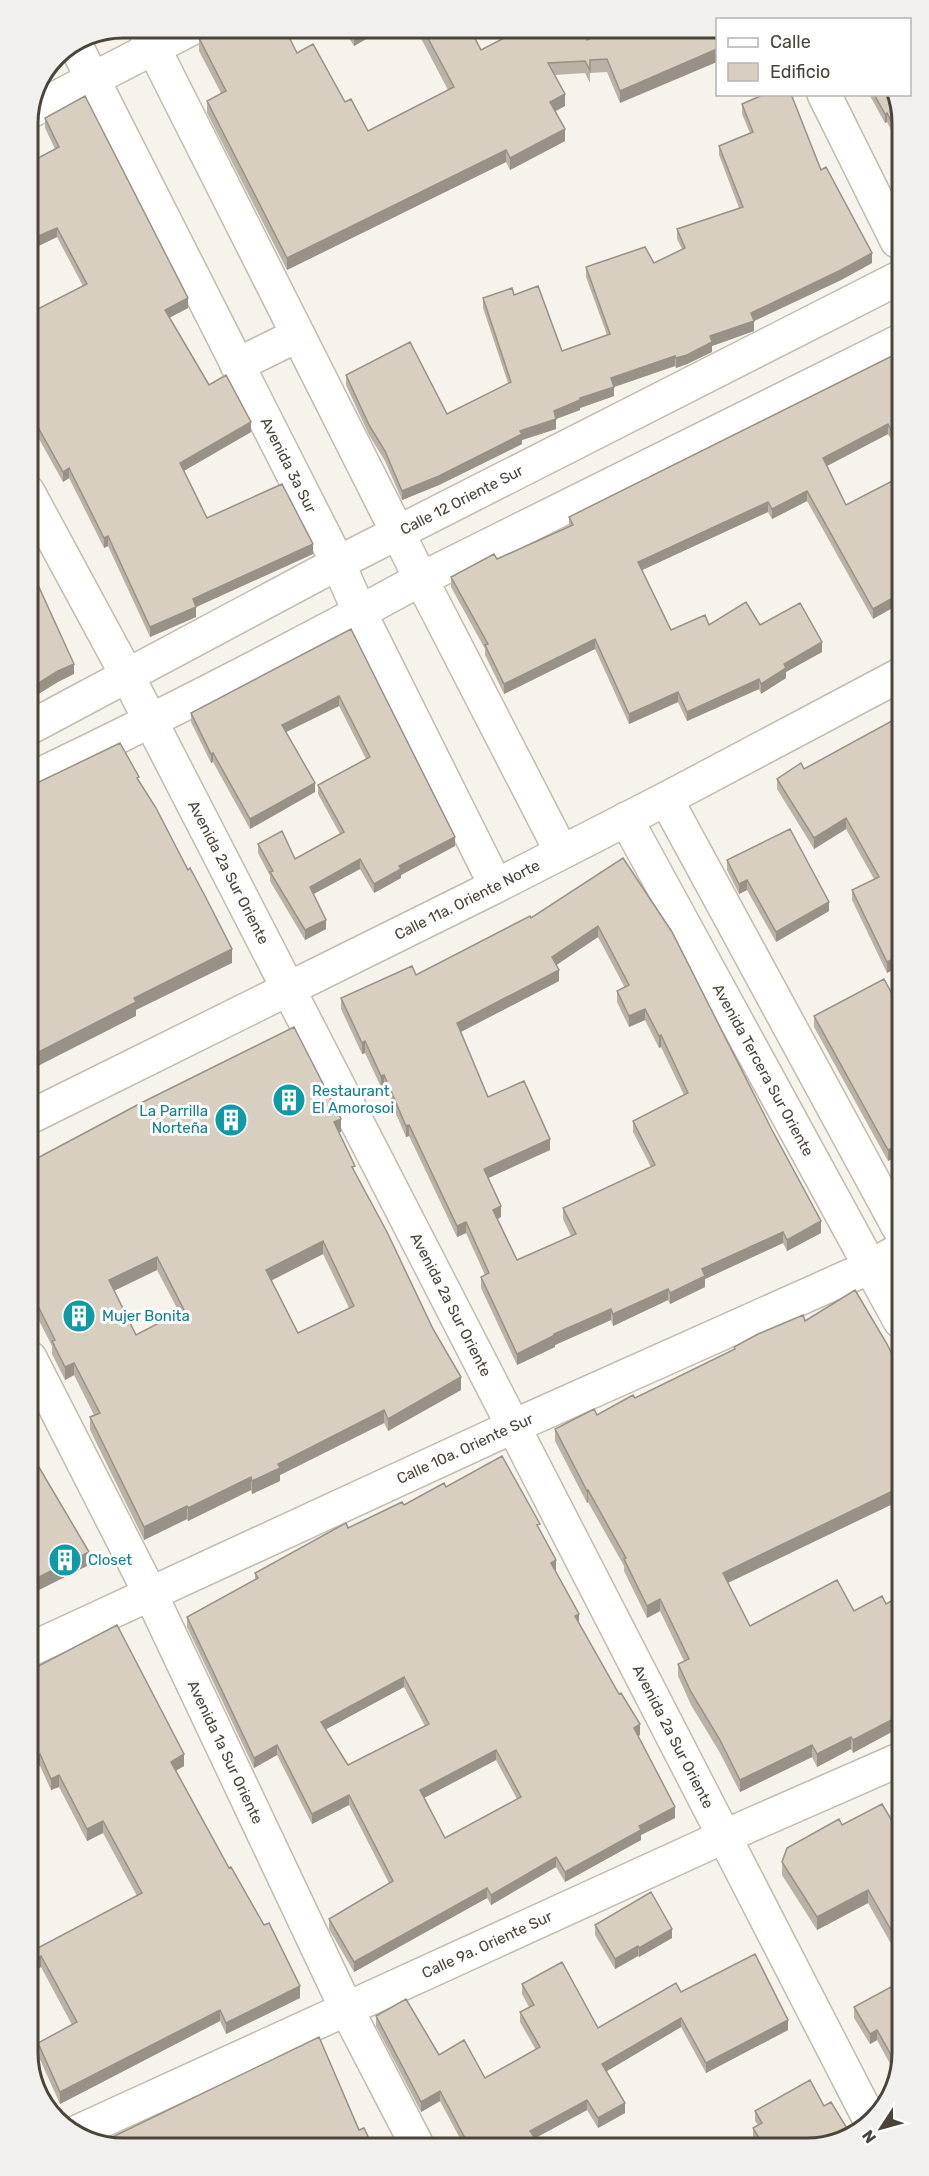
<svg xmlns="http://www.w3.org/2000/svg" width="929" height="2176" viewBox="0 0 929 2176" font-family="Rubik,sans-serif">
<rect width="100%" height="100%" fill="#f6f3ec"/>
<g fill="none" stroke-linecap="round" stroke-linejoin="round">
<!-- minor casing -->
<g stroke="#c2bbae" stroke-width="36">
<g id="minor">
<path d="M143,27l278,552 140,272"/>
<path id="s1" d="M76,46l262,517 22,50 136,273"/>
<path d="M824,94l73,147"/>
<path d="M29,112l165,-85"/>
<path d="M237,365l61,-30"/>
<path id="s2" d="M28,492l100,185 742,1443"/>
<path id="s3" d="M29,728l309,-165 559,-284"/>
<path d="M29,780c132,-63 263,-130 392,-201l477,-237"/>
<path d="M666,799l234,431"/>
<path id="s4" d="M626,819l274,502"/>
<path id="s5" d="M30,1117l466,-231 170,-87 232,-123"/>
<path id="s6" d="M30,1358l121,237 196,415 71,137"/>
<path id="s7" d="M31,1649l481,-222 358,-160 30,-17"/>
<path id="s8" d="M75,2133l648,-296 178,-78"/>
</g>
</g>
<!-- minor -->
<use href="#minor" stroke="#fff" stroke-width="33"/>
</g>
<!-- wall -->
<path fill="#bab2a6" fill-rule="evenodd" d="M342,27h45l-33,19z
M415,27h54l12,23 236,-23 -97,76 -13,-31 -17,1v10l-5,-10 -30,2 10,31 -9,5 9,30 -55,29 -4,-8 -219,108 -80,-157v-12l14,-8 -22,-42v-13l98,15 48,49 23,29 80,-41z
M869,94h28v48l-10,-20 -2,1z
M742,104l79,66 51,93 -31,17 -87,41v10l-42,15v6l-25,12 -11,4 -1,-2 -61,21v9l-34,12v2l-24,9v10l-34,11v4l-83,41 -37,15 -17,-39 -16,-26 -23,-50v-10l101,39 61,-31 -25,-75v-10l31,-3 48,56 45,-16 -21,-58v-10l68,-4 28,-14 -5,-10v-10l62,-21 -20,-53v-9l31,-13 -8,-19z
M45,118l143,190 -19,10 40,67 42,47 -67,39 23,47 106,36 -117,53v10l-46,20 -42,-91 -4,2 -35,-70 -6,4 -34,-61 -1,-107 55,-28 -26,-49 -29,14 -1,-87 28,-15 -10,-21z
M898,353v100l-10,-19 -61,32 19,39 52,-27 -25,141 -66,-118 -35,18 -4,-7 -126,58 29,60 38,-5h51l62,27 -36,20v6l-25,16 -2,-5 -72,32 -9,-19 -49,22 -34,-75 -91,45 -19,-39v-6l-34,-62v-10l46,-18 72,-33v-9z
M351,629l104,217 -54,29v3l-27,15 -14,-24 -47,25 13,35 -21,11 -35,-59v-5l-12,-23v-9l37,15 45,-25 -22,-40v-9l48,-26 -27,-53 -53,26 29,60 -65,37 -37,-67 -2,1 -20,-41v-9z
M899,717l-12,256 -35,-73v-10l22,-11 -28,-50 -32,20 -37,-60v-10l27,-10z
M623,858l198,375 -34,18 -4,-8 -78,36v8l-35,17 -2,-4 -55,26 -2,-6 -56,25v2l-38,18 -36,-77v-11l4,-2 -19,-42 -9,4 -48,-101 -3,1 -22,-51 -3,1 -16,-34 -3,1 -21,-45v-11l75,-23 115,-57zM598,937l27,51 -8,3v11l12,25 16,-7 14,28 2,-1 23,48 -51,26v11l18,35 -88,41v11l8,17 -54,24 -19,-41 3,-2 -13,-39 62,-28 -62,-53 -28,-65 99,-51 -3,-16z
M727,860l102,51 -53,31 -29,-52 -8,4 -12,-24z
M899,1007l1,147 -12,7 -74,-134v-11z
M339,1132l16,41 106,217 -73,41 -4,-8 -104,52v6l-28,13 -1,-4 -63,31 -1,-2 -43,21 -54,-110v-13l4,-2 -20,-40 -9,5 -13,-26v-8l-22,-43v-141l311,-30zM323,1254l26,54 -51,25 -27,-52zM157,1270l22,42 -43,23 -22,-44z
M734,1347l167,153 -173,83 22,43 104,-15 -1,142 -2,-4 -34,18 -5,-10 -72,35 -20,-39 -29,-48 -13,-29v-12l6,-3 -24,-50 -13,7 -23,-47v-5l-36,-64 -1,1 -32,-62v-12l42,-14 38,-17 99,-49z
M446,1487l94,43 16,40 -1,1 24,52 61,112 -2,1 37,82 -34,17v5l-76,42 -9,-15 -65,38 -4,-7 -133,74 -25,-43v-10l60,-36 -40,-78 -37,19 -35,-69 -23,13 -67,-141v-10l68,-37v-7l93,-45zM404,1687l21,39 -77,39 -22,-36zM496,1760l21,39 -72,39 -21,-40z
M33,1669l151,97 -8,5 124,227 -74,36 -6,-13 -160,83 -22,-49v-12l34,-18 -31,-58 -9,5v-37l6,13 99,-52 -34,-63 -16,8 -28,-54 -8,3 -11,-24z
M842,1825l59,11 1,127 -34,-60 -51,27 -35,-55v-13z
M595,1925l77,13 -33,19 -1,-1 -23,13 -20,-34z
M522,1984l76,44 83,-36 107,38 -82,43 -25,-46 -74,44 18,42 -27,15 -11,-18 -52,28 -71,8 -24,-45 -19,11 -45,-86v-10l63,39 46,23 51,-28 -16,-28v-10l9,-5 -7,-13z
M854,2007l48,46 -7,20 -18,-33 -7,4 -16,-26z
M824,2106l24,30 -11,8 -80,1 -4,-7v-10l5,-3 -3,-4v-10z"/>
<!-- shaded-wall -->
<path fill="#979187" d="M365,27h22l-33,19v-12z
M717,49v13l-97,41v-12z
M565,94v12l-15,8v-12z
M887,113v9l-2,1v-9z
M565,129v12l-55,29v-12z
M506,150v12l-219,108v-12z
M57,228v9l-29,14 -1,-10z
M872,253v10l-31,17 -87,41v10l-42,15v6l-25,12 -11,4v-10l34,-22 41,-23z
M188,298v10l-23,12v-10z
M675,356v10l-64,22v-10z
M614,387v9l-34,12v2l-24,9v10l-34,11v4l-83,41 -37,15v-9l118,-60 34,-20 26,-13z
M251,422v10l-71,41v-10z
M888,424v10l-65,34v-10z
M69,468v10l-6,4v-10z
M807,491v10l-35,18v-10z
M768,502v10l-130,60v-10z
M108,536v10l-4,2v-10z
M313,544v10l-117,53v10l-46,20v-10l43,-28z
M898,595v10l-25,14v-10z
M595,639v10l-91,45v-10z
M822,642v10l-36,20v6l-25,16v-10l23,-20z
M74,664v10l-16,8 -29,18v-11l29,-18z
M759,679v10l-72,32v-9z
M678,692v10l-49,22v-10z
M339,696v10l-57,28v-9z
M213,753v9l-2,1v-9z
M315,783v9l-65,37v-10z
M846,818v11l-32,20v-11z
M455,837v9l-54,29v3l-27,15v-9l25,-18z
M360,859v10l-50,27v-9z
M747,880v10l-8,4v-10z
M829,902v9l-53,31v-10z
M326,920v9l-21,11v-10z
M598,926v11l-46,31v-11z
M232,949v14l-96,47v6l-106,54 -1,-13 105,-59z
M899,956v11l-12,6v-11z
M559,970v11l-102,53v-11z
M645,1009v11l-16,7v-11z
M661,1035v12l-2,1v-12z
M365,1041v12l-3,1v-11z
M384,1075v11l-3,1v-11z
M341,1119v13l-7,3v-13z
M409,1125v11l-3,1v-11z
M550,1139v11l-66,30v-11z
M900,1144v10l-12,7v-11z
M501,1206v11l-8,4v-11z
M821,1221v12l-34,18v-11z
M466,1222v11l-9,4v-11z
M783,1232v11l-78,36v8l-35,17v-11l32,-24z
M323,1241v13l-57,29v-13z
M157,1257v13l-48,23v-13z
M668,1289v11l-55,26v-12z
M611,1309v11l-56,25v2l-38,18v-11l37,-20z
M74,1363v12l-9,5v-13z
M461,1377v13l-73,41v-12z
M384,1410v13l-104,52v6l-28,13v-13l26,-17z
M251,1477v13l-63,31v-13z
M901,1487v13l-178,85v-12z
M588,1490v12l-1,1v-12z
M187,1506v13l-43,21v-13z
M89,1552v13l-58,29v-13z
M556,1560v10l-5,3v-10z
M660,1599v12l-13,7v-12z
M579,1614v10l-4,-8z
M404,1677v10l-83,45v-10z
M901,1715v12l-48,26v-13z
M640,1724v11l-6,3v-10z
M851,1737v12l-34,18v-13z
M277,1745v10l-23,13v-10z
M812,1745v12l-72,35v-12z
M496,1750v10l-76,40v-10z
M40,1754v12l-9,4v-11z
M184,1754v12l-13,7v-11z
M59,1775v12l-8,3v-11z
M349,1795v10l-37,19v-10z
M675,1807v11l-34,17v5l-76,42v-10l74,-46z
M103,1821v12l-16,8v-12z
M556,1857v10l-65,38v-10z
M487,1888v10l-133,74v-10z
M868,1890v13l-51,27v-13z
M672,1929v9l-33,19v-9z
M638,1946v10l-23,13v-10z
M41,1956v11l-9,5v-12z
M300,1986v12l-74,36v-11z
M220,2010v11l-160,83v-12z
M681,2018v9l-79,47v-10z
M788,2020v10l-82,43v-10z
M877,2030v10l-7,4v-10z
M34,2071v11l-2,1v-11z
M440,2091v10l-19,11v-10z
M587,2100v10l-57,31v-10z
M625,2103v10l-27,15v-10z
M848,2130v6l-6,4v-7z"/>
<!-- building -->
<path fill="#d8cfc1" stroke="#979187" stroke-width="1.5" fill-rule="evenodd" d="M220,27h64l13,26 16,-9 32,58 6,-3 17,32 86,-44 -32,-60h47l12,23 44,-23h61l1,13 30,-13h100v22l-97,42 -13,-32 -17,1v10l-5,-9 -37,2 17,31 -15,8 15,27 -55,29 -4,-8 -219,108 -80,-157 19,-10 -27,-53z
M350,27h15l-11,7z
M765,94h26l30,76 5,-3 46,86 -31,17 -90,43 3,8 -44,15 2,6 -25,13 -11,3 -1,-2 -64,22 3,9 -34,11v2l-26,11 2,8 -36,12 2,3 -83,42 -37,15 -17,-40 -16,-26 -23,-50 64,-33 37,72 64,-32 -28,-84 29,-10 2,7 24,-9 24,65 48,-17 -24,-67 59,-20 9,16 31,-15 -8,-19 66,-22 -24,-61 34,-14 -11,-28z
M874,94h23v38l-10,-19 -2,1z
M85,96l103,202 -23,12 44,75 17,-10 25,47 -71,41 27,55 75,-34 31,60 -120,55 3,8 -46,20 -42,-91 -4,2 -35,-70 -6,4 -34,-61 3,-2 -4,-9v-86l59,-30 -30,-56 -30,13v-77l32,-17 -14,-29z
M898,353v90l-10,-19 -65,34 23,47 52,-27v117l-25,14 -66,-118 -35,18 -4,-7 -130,60 33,68 34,-15 4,10 37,-23 14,23 40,-22 22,39 -38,22 2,4 -25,16 -2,-5 -72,33 -9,-20 -49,22 -34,-75 -91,45 -19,-39 3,-1 -37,-67 43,-23 3,5 76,-34 -4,-8z
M28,557l8,15 -3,2 41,90 -16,7 -29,18z
M351,629l104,208 -56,29 2,3 -27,15 -14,-25 -50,28 16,33 -21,10 -35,-58 3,-1 -15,-27 24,-13 13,28 49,-27 -26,-47 52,-28 -31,-61 -57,29 33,58 -65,36 -37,-66 -2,1 -20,-41z
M899,717v239l-12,6 -35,-72 27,-13 -33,-59 -32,20 -37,-59 24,-16 3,6z
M120,743l19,34 -2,1 19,30 32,62 2,-2 15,28 27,53 -98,49 2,4 -107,55v-272l8,-2z
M790,829l39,73 -53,30 -29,-52 -8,4 -12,-24z
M623,858l49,74 100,198 49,91 -34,19 -4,-8 -81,37 3,7 -35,17 -2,-4 -55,25 -2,-5 -57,25 1,1 -38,19 -36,-77 8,-4 -23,-51 -9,4 -48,-101 -3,1 -22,-51 -3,1 -16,-35 -3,2 -21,-45 71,-32 4,9 114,-59 1,2zM598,926l31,59 -12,6 12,25 16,-7 14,27 2,-1 27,58 -55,28 22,44 -92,43 13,26 -59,26 -24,-50 8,-4 -17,-37 66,-30 -26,-58 -36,16 -31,-74 102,-53 -7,-13z
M884,979l15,28 1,137 -12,6 -74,-134z
M294,1027l47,92 -7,3 21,44 -3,1 35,65 46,97 28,48 -73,42 -4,-9 -106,54 2,4 -28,13 -1,-4 -63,31 -1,-2 -43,21 -54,-110 10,-4 -26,-50 -9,4 -13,-26 3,-1 -25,-50v-128l111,-59zM323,1241l31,65 -56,27 -32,-63zM157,1257l27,53 -48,25 -27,-55z
M855,1290l32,54 13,26 1,117 -178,86 27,53 87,-46 17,31 28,-15 4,8 15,-8v119l-48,25 -2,-3 -34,17 -5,-9 -72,35 -20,-40 -29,-48 -13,-28 11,-5 -29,-60 -13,7 -23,-47 2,-1 -38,-68 -1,1 -32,-62 39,-20 3,6 36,-20 2,3 100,-49 -1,-2 24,-13 45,-19 2,6z
M30,1452l59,100 -58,29z
M502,1456l38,68 -3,1 19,35 -5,3 28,51 -4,2 44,78 2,-1 19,31 -6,4 41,79 -36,19 2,4 -76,42 -9,-15 -65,38 -4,-7 -133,74 -25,-43 64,-38 -44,-86 -37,19 -35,-69 -23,13 -67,-141 71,-39 -3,-5 91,-50 2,5 54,-26 2,3 40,-22 2,4zM404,1677l25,47 -81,41 -27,-43zM496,1750l25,47 -76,41 -25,-48z
M117,1625l67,129 -13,8 58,106 2,-1 33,58 5,-2 31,63 -74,37 -6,-13 -160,82 -22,-49 39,-21 -36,-66 -9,4v-25l6,13 104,-55 -39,-72 -16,8 -28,-54 -8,4 -11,-25 -9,5v-92l1,-1 1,3z
M882,1804l19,32 1,113 -34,-59 -51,27 -35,-55 5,-14 52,-29 3,6z
M651,1892l21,37 -33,19 -1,-2 -23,13 -20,-34z
M755,1954l33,66 -82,43 -25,-45 -79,46 23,39 -27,15 -11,-18 -57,31 10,15h-76l4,-2 -28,-53 -19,11 -45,-86 30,-17 33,56 25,-15 21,38 55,-31 -20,-35 14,-7 -12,-21 40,-22 36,66 78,-45 5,9z
M902,1981v72l-4,14 -21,-37 -7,4 -16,-27z
M319,2037l40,93 5,-2 9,19 -257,2 -16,-6z
M810,2080l14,26 7,-4 17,28 -6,3 3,5 -8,6 -74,1 -10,-17 9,-5 -7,-12z"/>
<!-- icons -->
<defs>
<g id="building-disc" transform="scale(1.725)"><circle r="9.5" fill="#0f9aa8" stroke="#fff"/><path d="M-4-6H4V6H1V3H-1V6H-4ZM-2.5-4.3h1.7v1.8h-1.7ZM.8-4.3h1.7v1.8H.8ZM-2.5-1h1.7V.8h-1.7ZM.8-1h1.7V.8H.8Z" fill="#fff"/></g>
</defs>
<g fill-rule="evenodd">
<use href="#building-disc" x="289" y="1100"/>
<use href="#building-disc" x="231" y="1120"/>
<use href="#building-disc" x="79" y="1316"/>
<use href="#building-disc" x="65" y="1560"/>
</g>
<g text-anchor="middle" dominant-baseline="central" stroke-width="6" stroke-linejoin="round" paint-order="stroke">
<!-- street labels -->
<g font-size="15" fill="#4b4439" stroke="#fff">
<text stroke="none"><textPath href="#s1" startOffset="470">Avenida 3a Sur</textPath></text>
<text stroke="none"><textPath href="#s3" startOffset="489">Calle 12 Oriente Sur</textPath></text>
<text stroke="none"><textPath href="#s2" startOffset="430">Avenida 2a Sur Oriente</textPath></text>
<text stroke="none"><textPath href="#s5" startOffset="488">Calle 11a. Oriente Norte</textPath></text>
<text stroke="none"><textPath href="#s4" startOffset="286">Avenida Tercera Sur Oriente</textPath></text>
<text stroke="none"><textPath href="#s2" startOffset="916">Avenida 2a Sur Oriente</textPath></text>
<text stroke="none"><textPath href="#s7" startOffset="478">Calle 10a. Oriente Sur</textPath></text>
<text stroke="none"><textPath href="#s2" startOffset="1402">Avenida 2a Sur Oriente</textPath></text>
<text stroke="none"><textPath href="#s6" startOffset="440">Avenida 1a Sur Oriente</textPath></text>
<text stroke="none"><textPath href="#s8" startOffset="453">Calle 9a. Oriente Sur</textPath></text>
</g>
<!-- culture labels -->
<g font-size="15" fill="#0d838f" stroke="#fff" text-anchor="start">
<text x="312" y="1091">Restaurant<tspan x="312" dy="17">El Amorosoi</tspan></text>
<text x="208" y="1111" text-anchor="end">La Parrilla<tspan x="208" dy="17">Norteña</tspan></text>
<text x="102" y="1316">Mujer Bonita</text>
<text x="88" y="1560">Closet</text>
</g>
</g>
<!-- crop -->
<path d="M0 0H929V2176H0ZM123 38H807A85 85 0 0 1 892 123V2053A85 85 0 0 1 807 2138H123A85 85 0 0 1 38 2053V123A85 85 0 0 1 123 38Z" fill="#f1f0ef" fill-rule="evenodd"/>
<path fill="none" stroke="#4b4439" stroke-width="3" d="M123 38H807A85 85 0 0 1 892 123V2053A85 85 0 0 1 807 2138H123A85 85 0 0 1 38 2053V123A85 85 0 0 1 123 38Z"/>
<!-- legend -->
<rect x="716" y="18" width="195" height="78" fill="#ffffff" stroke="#b7b4b0" stroke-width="1.5"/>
<rect x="728" y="38" width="30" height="9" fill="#ffffff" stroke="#b7b4b0" stroke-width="1.5"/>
<text x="770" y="48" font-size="18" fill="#4b4439">Calle</text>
<rect x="728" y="63" width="30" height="18" fill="#d8cfc1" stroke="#b7b4b0" stroke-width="1.5"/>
<text x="770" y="78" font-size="18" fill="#4b4439">Edificio</text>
<!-- north arrow -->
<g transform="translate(881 2128) rotate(234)" stroke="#ffffff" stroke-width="4.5" paint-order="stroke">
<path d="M0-4.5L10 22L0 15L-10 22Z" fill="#4b4439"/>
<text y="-9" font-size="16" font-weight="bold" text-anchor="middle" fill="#4b4439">N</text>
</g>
</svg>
